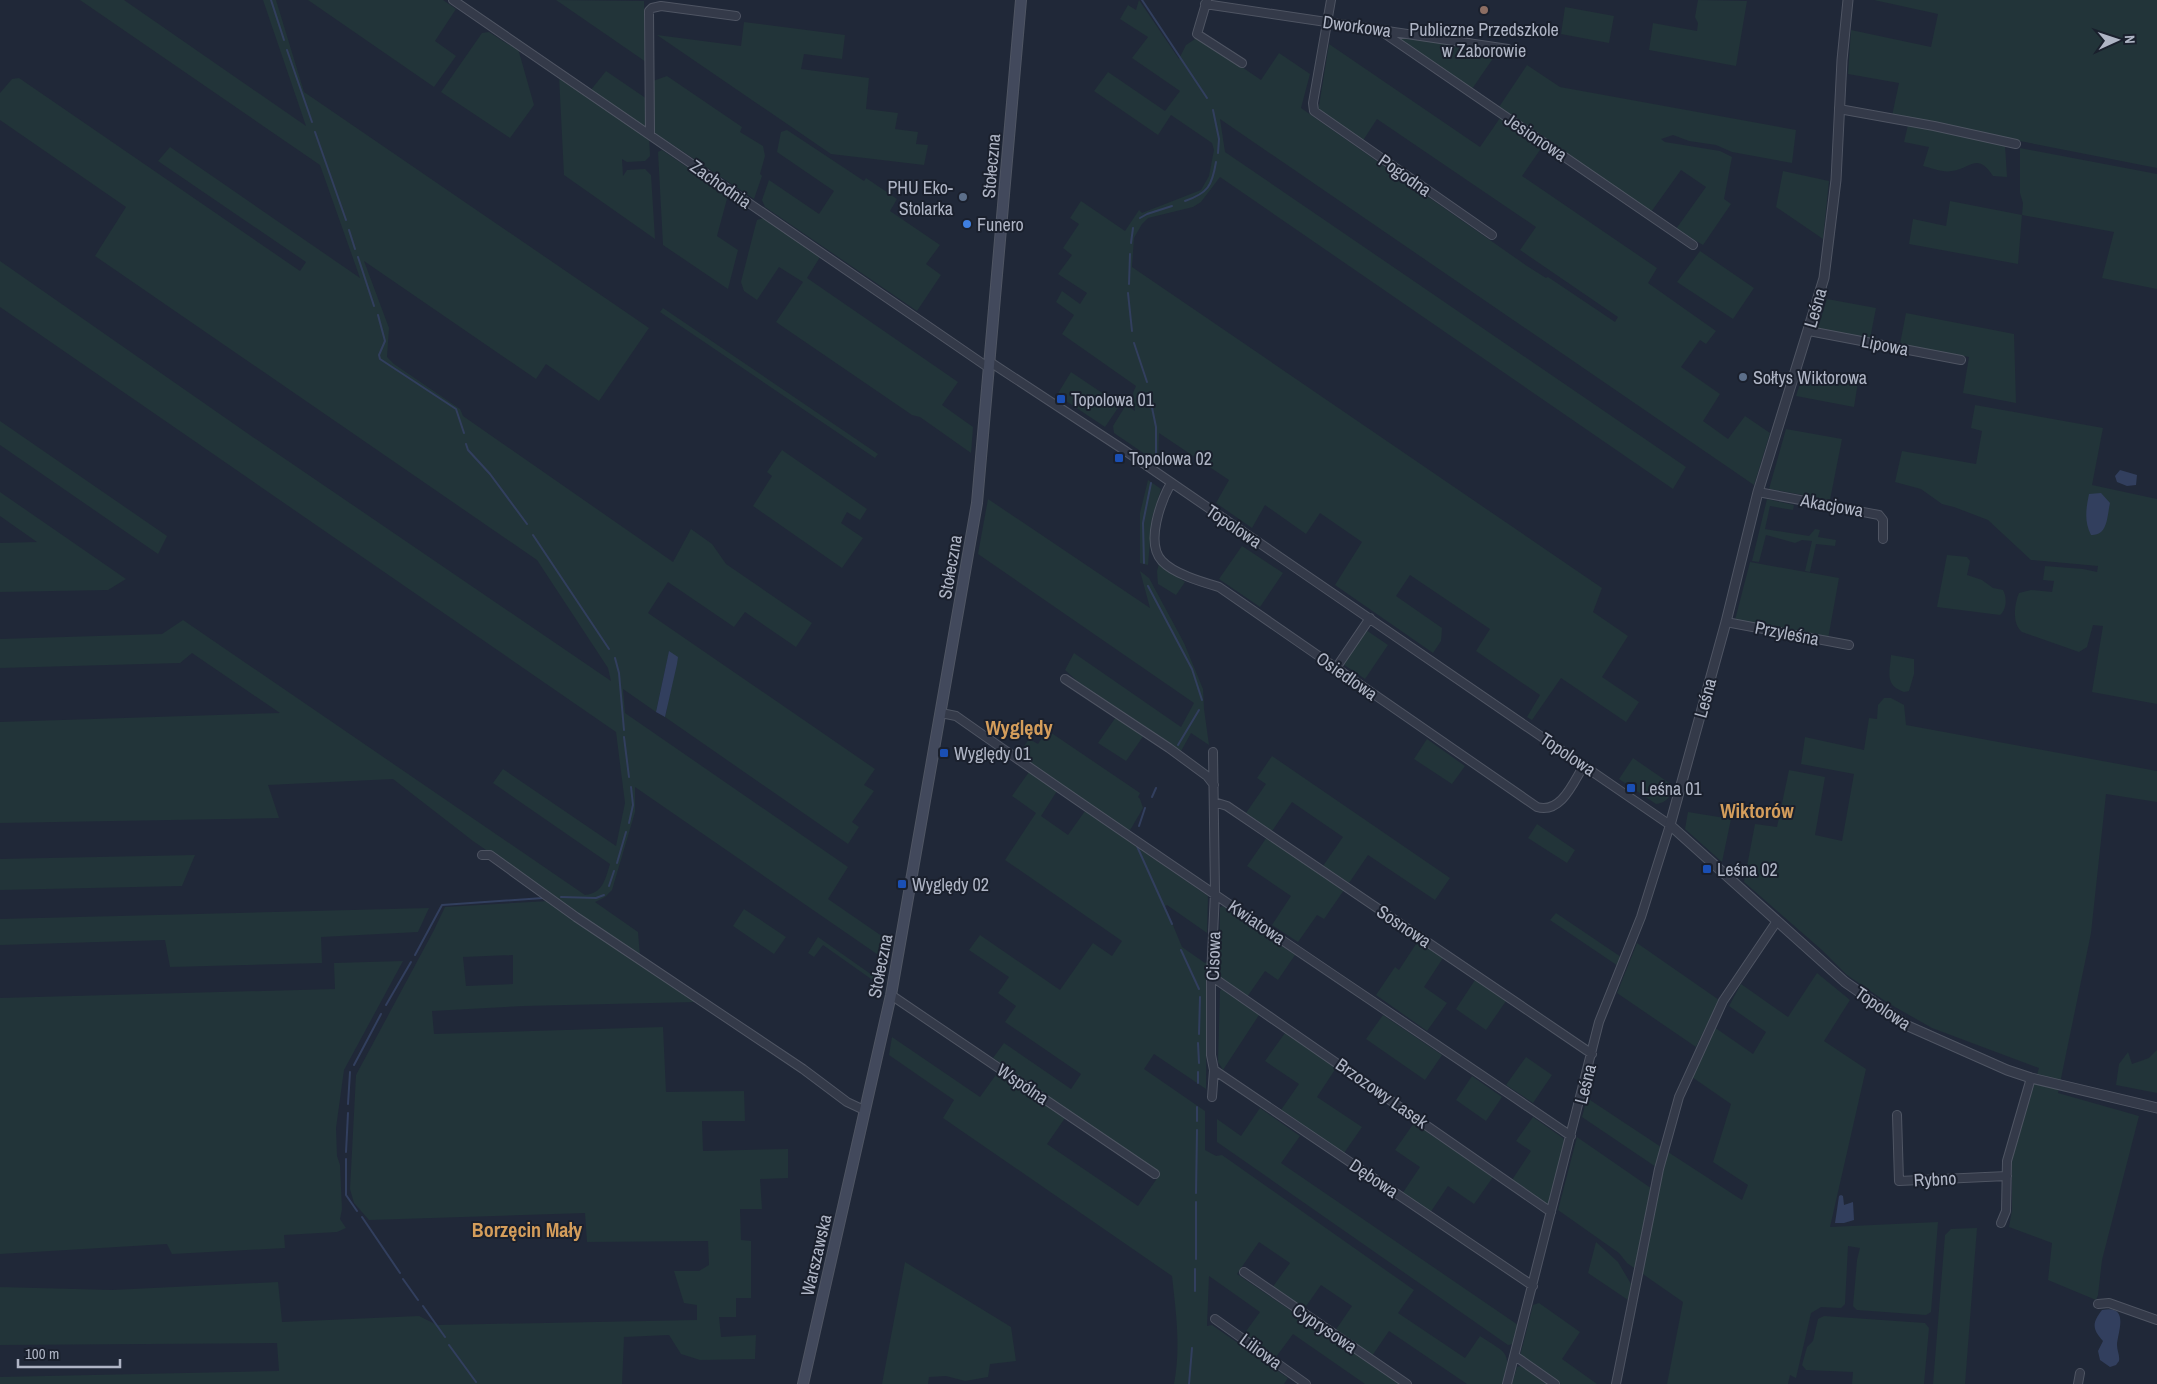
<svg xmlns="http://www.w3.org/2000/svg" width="2157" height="1384" viewBox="0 0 2157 1384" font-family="'Archivo Narrow',sans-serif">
<rect width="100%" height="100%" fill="#202838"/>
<!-- green -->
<path fill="#223439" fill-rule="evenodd" d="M80,0h44l182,126 -43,-126h13l28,92 345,236 -50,73 -53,-37 -10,15 -172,-118 25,67 -2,29 7,7 66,45 3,7 210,146 18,-33 21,15 14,20 86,59 -16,24 -51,-35 -11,15 -66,-45 -20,31 227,156 -11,16 10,6 -22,31 7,5 -11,17 -183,-127 2,-8 2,-57 -13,60 -33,-23 2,24 223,154 -20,32 61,42 -2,20 -252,-174v25l-23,78 -7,7 -10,5 43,30 2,24 -167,-115 -80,-62 -125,6 11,33 -279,5v-101l280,-9 -88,-60 -12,10 -180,5v-29l162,-5 21,-14 402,275c18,-2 20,-15 25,-31l-117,-81 10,-14 113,77 9,-43 -9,-71 -616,-425v-46l247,172 364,248 -3,-13 -71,-108 -442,-304 31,-49 -126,-87v-27l12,-14 7,-1 281,193 6,-9 -148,-101 12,-14 190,131 -40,-113z
M308,0h135l13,9 -21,32 21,15 -22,31z
M556,0l88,1 2,61z
M1139,0l40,59 7,-14 12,-8 63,43 18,-27 31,21 -9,34 226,158 19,12 2,-1 67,45 3,-5 -98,-67 16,-23 -159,-108 -15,23 -44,-30 11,-68 151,103 20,-29 42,29 -20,29 135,92 -9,15 68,48 -10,13 -6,-4 -19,27 39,27 -17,27 25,18 17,-23 25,17 -16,52 -534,-366 5,33 461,315 -13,22 -453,-312 -19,25 -8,5 -45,11 -6,6 -8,14 -2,29 470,321 -9,24 35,24 -26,41 37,25 -13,20 -65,-44 -29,42 -5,-3 13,-22 -64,-44 14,-22 -80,-54 -14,21 46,32 -1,13 -8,12 -98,-68 27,-43 -42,-29 -14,21 -41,-29 -13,23 -36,-25 13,-23 -70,-47 -1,30 -44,-30 -1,-7 13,-21 9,6 -2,-18 3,-7 -74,-52 12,-19 -18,-13 6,-11 18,13 7,-11 -29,-19 14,-19 -9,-7 16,-24 -9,-6 11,-17 44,30 14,-21 3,3 59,-23 8,-14 5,-26 -2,-7 -41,-28 -13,20 -64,-44 14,-19 57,39 15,-20 -48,-33 16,-21 -28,-18 8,-14 8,5z
M1698,0l49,1 -11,65 -87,-16 4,-27 44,8 1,-8 -3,-6z
M1874,0h283v168l-265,-52 7,-33 -51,-9 3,-44 80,17 7,-33z
M1565,7l49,9 -5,27 -48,-9z
M744,22l101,13 -3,24 -38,-5 -3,15 68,9 -3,31 32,4 -3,16 23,3 -2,12 12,1 -4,20 -93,-11 -174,-119 84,11z
M489,32l20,13h8l17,60 -24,33 -69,-46 41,-59z
M1401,37l97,14 -26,38 -71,-49z
M1527,65l33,22 236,43 -4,33 -60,-11 -16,-7 -27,-4 -16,-6 -12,4 4,3 55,9 12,6 -8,42 7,5 -28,41 -27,-16 30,-42 -25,-17 -30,42 -152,-105z
M606,71l41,28v27l-4,1 -53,-36z
M559,75l90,61 1,20 -5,5 -18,1 -5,-3 1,17 4,-6 18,-1 6,6 4,64 -91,-64z
M667,76l75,51 -2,5 23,14 2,10 -5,18 2,2 -8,23 -99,-66 -2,-3v-49z
M1908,125l97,20 2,32 -14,-1c-16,-24 -21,-8 -41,-5 -9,2 -20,-3 -29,-5l6,-19 -25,-5z
M787,130l77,51 2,-3 31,21 -7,12 50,34 -14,19 15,11 -24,36 -152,-104 -3,-7 7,-20 50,34 15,-23 -57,-39 4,-20z
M2020,148l137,26v115l-55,-11 12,-46 -92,-17 -4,49 -109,-20 4,-25 33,7 4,-25 72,14 1,-12 -3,-10z
M662,150l66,45 -11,41 21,14 -10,39 -65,-44 -5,-93z
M1783,171l46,10 -6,58 -47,-32z
M763,218l57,39 -13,21 151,104 -16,23 31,22 -2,26 -51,-36 -8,-2 -136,-93 27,-40 -24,-15 -22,33 -13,-9 -3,-9 14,-55 2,-7z
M1700,251l54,37 -21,31 -56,-37z
M1827,299l49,9 -6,31 -52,-11z
M663,308l215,146 -3,4 -215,-146z
M1906,313l108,21 2,69 -53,-10 6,-36 -69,-13z
M1071,372l49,33 -15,22 -48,-32z
M1808,373l50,9 -4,25 -58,-11 6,-19z
M1975,405l128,23 -11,57 65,14v205l-65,-12 11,-66 -10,-1 -6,22 -8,5 -57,-20c-10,-8 -8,-27 -3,-39l12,-3 21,2 2,-11 -11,-1 2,-14 38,3 14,3 1,-6 -67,-6 -43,-40 -34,-13 -12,-3 -21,-15 -26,-7 7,-31 74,13 6,-33 -11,-3z
M0,421l167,115 -9,18 -158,-109z
M1786,429l56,10 -12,61 -61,-11z
M782,450l85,59 -7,11 -13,-8 -6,11 22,15 -21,30 -89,-62 19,-30 -5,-4z
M1148,480l13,9 -9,29 -4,47 -8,-2v-50z
M0,492l126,87 -18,11 -108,2v-49l37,-1 -37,-26z
M988,499l162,109 -10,-37 9,7 35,65 19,46 1,20 5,36 -18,-12 -11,20 -7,-8 -96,-64 -12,-11 9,-17 107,74 13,-24 -216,-149z
M1767,499l27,6 -1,5 -23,-4 -5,23 44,7 6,-7 5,1 -2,7 18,3 -1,6 -19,-2 -6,28 -5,-1 7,-30 -10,-1 -7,3 -29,-8 -7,27 -7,-1z
M1242,546l41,27 -23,34 -41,-28z
M1947,555l20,2 3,4 -3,14 15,5 11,8 10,2c4,7 4,19 -3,25l-63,-8z
M1750,562l89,16 -11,61 -93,-19z
M1159,564l26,18 -9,13 -18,-11 -1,-13z
M1366,630l22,15 -23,34 -22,-15z
M1891,655l23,4v15l-5,17 -5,1c-20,-7 -14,-20 -13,-37z
M1884,698h7l13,7 2,20 251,46v31l-51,-8 -15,139 -33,160 81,23 -37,144 -4,35 -2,5 -48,-20 4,-37 -43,-16 3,-17v-50l27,-92 -107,-40 -44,-25 -41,-28 -24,-24 -79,-69 11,-58 22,3 12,-57 36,7 -10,58 27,6 12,-67 -53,-10 4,-27 59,13 5,-32 8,1 1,-14z
M1116,717l28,18 -18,26 -28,-18z
M1047,730l93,63 -2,4 2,2 3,9 -14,24 -111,-77 11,-16 9,5z
M1427,739l38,27 -13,18 -38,-25z
M1272,756l178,122 -15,22 -67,-45 -19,28 -26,-17 20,-29 -51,-35 -20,29 -26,-18 20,-29 -9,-6z
M1633,758l42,29c-5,9 -8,16 -19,17l-37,-25z
M1029,772l28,19 -16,25 27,19 17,-24 123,85 -1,37 -40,-28 -2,1 17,41 23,16 2,-1 -1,127 -52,-35 -10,15 61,42v39l11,6 6,-1 192,135 -16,23 67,45 15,-22c27,18 32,15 23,48h-36l-78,-53 -17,25 -37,-25 17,-25 -31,-21 -17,24 -32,-21 18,-25 -31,-21 -22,32 162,110h-34l-72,-50 -17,23 -32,-23 16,-22 -51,-36 -2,50 5,-1 76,53 -4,6h-110c7,-37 2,-71 -2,-108l-229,-158 11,-18 -65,-45 3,-18 88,60 18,-25 67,46 -18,26 91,62 22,-32 -167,-116 11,-15 67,46 10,-15 -76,-52 11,-16 -18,-13 11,-16 -40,-27 11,-15 80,55 33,-47 19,13 10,-15 -117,-81 31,-47 -24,-17z
M1688,812l43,7 -9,43 -37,-33z
M1537,824l38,26 -8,13 -39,-25z
M1267,837l77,53 -20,29 -7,-4 -19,27 -26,-17 19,-29 -44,-30z
M195,855l-13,31 -182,4v-31z
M549,901c47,36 99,65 147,101l-172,4 -92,5 2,23 229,-7 3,65 78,-1 1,30h-43l1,30 85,-2v29l-28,1 2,30h-22l1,31 10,1v57h-15v19h-17l2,20 35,-2 -1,24 -55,1 -19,-6 -12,-19 -45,2 -2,47h-622v-7l279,-6 -2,-28 -277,2v-58l112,3 166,-8 4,40 137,-6 18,9 260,-5v-15l-13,-2 -10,-32h25l10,-6 -1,-24 -121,1 -2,-29 -216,7 -15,-17 -4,-14 6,-114 77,-143 12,-25zM513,955v29l-47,2 -3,-29z
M1223,906l72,49 -17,25 -13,-9 -18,26 -25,-17 -3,-5 1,-68z
M429,908l-11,24 -97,5 1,26 -152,4 -5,-27 -165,5v-26z
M744,909l42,28 -12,17 -41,-28z
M1556,913l65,44 -3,9 -68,-46z
M818,937l64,45 -1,4 -58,-41 -9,12 -6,-4z
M1418,941l25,17 -19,29 23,16 -20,28 -51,-36 19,-28 4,3z
M1637,943l82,57 -23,47 -79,-54z
M403,961l-59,109 -8,58 1,28 3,9 2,44 -2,10 6,9 -9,4 -53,3 1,13 -113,6 -5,-10 -167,10v-256l335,-9 -1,-26z
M1817,973l33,27 -26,41 42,28 -36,158 108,-5 -7,90 -5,3 -69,-5 -4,-4 4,-46 3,-12 -12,-2 -3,58 -4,4 -20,-1 -10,6 -15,65 -6,-3 -2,9h-121l16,-82 -56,-39 -8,-10 -61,-43 19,-73 81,56 10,-41 74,48 6,-15 -35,-23 18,-58 -39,-27 22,-50 39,27 13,-22 -37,-26 12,-22 47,33z
M1475,980l31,21 -20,29 -30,-21z
M1222,989l37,26 -36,55 -5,-8 2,-71z
M1383,1015l59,40 -17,25 -59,-41z
M1285,1033l51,35 -19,29 45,30 -18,26 -63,-43 18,-26 -34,-23z
M2157,1050v43l-41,-8 3,-21 9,-12 4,12 17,-6z
M1526,1057l26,18 -19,28 -27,-18z
M1472,1076l30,21 -16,24 -30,-21z
M1587,1098l74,49 -5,20 -74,-50z
M1260,1108l40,28 -19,27 237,162 -4,19 -6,1 -291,-203v-23l24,17z
M1533,1117l30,21 2,4 -15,61 -4,1 -34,-24 19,-29 -15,-10z
M1414,1123l79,54 -19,27 -26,-18 -18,27 -28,-19 18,-27 -25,-17z
M1977,1228l-12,156h-32l12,-149 6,-6z
M1596,1242l22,20 13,22 -3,16 -40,-27z
M905,1262l106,65 5,34 -26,3 -2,13 -23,4 -19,-5 -17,1 -1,7h-46z
M1539,1303l41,29 -18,27 35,25h-36l-41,-28 13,-51z
M1824,1316l101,7 4,5 -5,56h-72l1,-12 -47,-2 -4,-5 5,-18 6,-6 5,-22z
M1523,1365l27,19h-38l5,-17z"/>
<!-- water -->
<path fill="#323f5e" d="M2120,470l17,5 -1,10 -9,1 -10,-4 -2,-6z
M2101,493l9,10c-3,13 -2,33 -19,32 -7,-14 -5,-26 -2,-41z
M669,651l9,6 -1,7 -12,53 -9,-5z
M1841,1195l2,1 1,9 9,-3 1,18 -10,3h-9l4,-27z
M2102,1310c29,-6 15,24 15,35 0,6 3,10 2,16l-3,4 -6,2 -10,-7 -2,-9 5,-10c-11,-12 -11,-18 -1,-31z"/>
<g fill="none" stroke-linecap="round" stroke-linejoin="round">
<!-- stream -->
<path stroke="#323f5e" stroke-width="2" d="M271,0l13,40
M1142,0l65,98
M287,50l25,72
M1213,110l6,29 -1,14
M315,132l31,88
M1185,201c23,-8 27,-15 31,-39
M1140,218l7,-4 25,-8
M349,230l6,19
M1131,243l2,-15
M358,257l16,49
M1129,284l1,-30
M1128,293l4,38
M378,315l7,26 -6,14 1,4 76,50 8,24
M1134,343l13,39
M1149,393l7,34v34
M466,444l2,6 22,24 37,50
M533,535l76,114
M1144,563l-1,-40 8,-40
M1148,586l44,83 10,31
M615,658l4,15 5,57
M624,737l5,40
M1178,745l21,-35
M1152,797l4,-9
M629,823l4,-18 -2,-18
M1139,826l6,-18
M1136,844l36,80
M617,863l9,-31
M609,886l5,-15
M561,897l35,1 8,-3
M1181,950l18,39
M415,955l27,-50 101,-7
M386,1005l25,-43
M1199,1034l1,-37
M1198,1043l1,20
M354,1065l27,-51
M1198,1072v11
M348,1104l2,-32
M1197,1121v-14
M346,1152l2,-39
M346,1159v36l11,16
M1196,1193l1,-63
M362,1217l38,56
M1196,1259v-57
M403,1279l15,21
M1195,1291v-22
M423,1306l22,31
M449,1345l27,37
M1189,1384l3,-36"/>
<!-- minor casing -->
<g stroke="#4f5563" stroke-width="10">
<path id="minor" d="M453,0l536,368
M1207,0l-10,34 45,29
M1331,0l-18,103 1,8 178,124
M1205,4l303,45
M1378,29l315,216
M1839,109l95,17 82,18
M650,134l-1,-123 3,-3 9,-2 75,10
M1809,331l152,29
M990,362l134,88 546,375 -29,92 -42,105 -92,362
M1171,483c-10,18 -26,60 -9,78 12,13 40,21 57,26l318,220c24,7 36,-24 47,-42
M1758,492l121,23 4,5v19
M1726,622l123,23
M1336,668l34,-50
M1065,679l104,69 38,28 7,9
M941,713l15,3c203,143 410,280 615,420
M1214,802l13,4 365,248
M482,855h8l86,62 227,152 44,33 17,8
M1211,976l340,236
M891,995l264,179
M1214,1070l319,216
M1212,1097l2,-27 -3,-15v-79l4,-83 -2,-141
M1897,1115l2,66 108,-5
M2001,1223l5,-12 1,-50 24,-83
M1244,1272l163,112
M2098,1304l11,-1 48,17
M1215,1319l91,65
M1515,1356l40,28
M1616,1384l43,-215 20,-72 44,-96 54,-80
M2078,1384l2,-11"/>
</g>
<!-- tertiary casing -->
<g stroke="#4f5563" stroke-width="11">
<path id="tertiary" d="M1848,0l-6,60 -6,120 -12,98 -66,214 -32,130 -56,203 175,157 63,44 99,44 24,8 126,30"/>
</g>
<!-- secondary casing -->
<g stroke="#4f5563" stroke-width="12">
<path id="secondary" d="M803,1384l88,-389 86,-492 44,-503"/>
</g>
<!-- minor -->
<use href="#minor" stroke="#343a49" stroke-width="8"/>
<!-- tertiary -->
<use href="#tertiary" stroke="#343a49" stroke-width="9"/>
<!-- secondary -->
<use href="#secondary" stroke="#42495c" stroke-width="10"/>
</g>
<!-- markers -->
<circle fill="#8d6e63" stroke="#1a202d" stroke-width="2" cx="1484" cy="10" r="5"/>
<g fill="#5c6f8a" stroke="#1a202d" stroke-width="2">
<circle cx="963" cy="197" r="5"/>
<circle cx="1743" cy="377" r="5"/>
</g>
<circle fill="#3f7fe0" stroke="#1a202d" stroke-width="2" cx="967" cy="224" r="5"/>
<g fill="#1a4fb4" stroke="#1a202d" stroke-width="2">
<rect x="1056" y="394" width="10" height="10" rx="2.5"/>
<rect x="1114" y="453" width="10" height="10" rx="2.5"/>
<rect x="939" y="748" width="10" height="10" rx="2.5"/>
<rect x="1626" y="783" width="10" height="10" rx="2.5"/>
<rect x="1702" y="864" width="10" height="10" rx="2.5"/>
<rect x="897" y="879" width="10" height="10" rx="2.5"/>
</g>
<g text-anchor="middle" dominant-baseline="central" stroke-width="4" stroke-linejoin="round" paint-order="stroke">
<!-- street labels -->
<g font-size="18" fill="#afb5c5" stroke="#1a202d">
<text transform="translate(1357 26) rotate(8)">Dworkowa</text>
<text transform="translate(1536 137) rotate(34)">Jesionowa</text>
<text transform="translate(991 166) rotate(-85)">Stołeczna</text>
<text transform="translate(1405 175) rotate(35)">Pogodna</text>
<text transform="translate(721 184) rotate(35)">Zachodnia</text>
<text transform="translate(1815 308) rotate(-74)">Leśna</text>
<text transform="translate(1885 345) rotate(11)">Lipowa</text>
<text transform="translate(1832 505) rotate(10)">Akacjowa</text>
<text transform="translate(1234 526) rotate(34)">Topolowa</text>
<text transform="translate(950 567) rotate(-80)">Stołeczna</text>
<text transform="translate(1787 633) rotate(11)">Przyleśna</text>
<text transform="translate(1347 676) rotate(35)">Osiedlowa</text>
<text transform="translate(1705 698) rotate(-75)">Leśna</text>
<text transform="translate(1568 754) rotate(34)">Topolowa</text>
<text transform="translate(1257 922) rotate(34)">Kwiatowa</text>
<text transform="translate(1404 926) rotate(34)">Sosnowa</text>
<text transform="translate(1213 956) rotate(-88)">Cisowa</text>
<text transform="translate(880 966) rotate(-79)">Stołeczna</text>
<text transform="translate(1883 1008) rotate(34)">Topolowa</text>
<text transform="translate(1023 1084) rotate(34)">Wspólna</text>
<text transform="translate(1585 1084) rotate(-76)">Leśna</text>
<text transform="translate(1382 1093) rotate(35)">Brzozowy Lasek</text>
<text transform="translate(1374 1178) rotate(34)">Dębowa</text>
<text transform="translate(1935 1179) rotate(-3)">Rybno</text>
<text transform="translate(816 1255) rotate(-77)">Warszawska</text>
<text transform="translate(1325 1328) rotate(34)">Cyprysowa</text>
<text transform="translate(1261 1351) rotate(36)">Liliowa</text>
</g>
<!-- poi labels -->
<g font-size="18" fill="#afb5c5" stroke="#1a202d" text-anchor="start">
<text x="1484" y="29" text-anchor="middle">Publiczne Przedszkole<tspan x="1484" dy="21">w Zaborowie</tspan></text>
<text x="953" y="187" text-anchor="end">PHU Eko-<tspan x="953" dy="21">Stolarka</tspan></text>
<text x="977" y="224">Funero</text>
<text x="1753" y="377">Sołtys Wiktorowa</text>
<text x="1071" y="399">Topolowa 01</text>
<text x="1129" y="458">Topolowa 02</text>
<text x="954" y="753">Wyględy 01</text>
<text x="1641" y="788">Leśna 01</text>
<text x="1717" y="869">Leśna 02</text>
<text x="912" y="884">Wyględy 02</text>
</g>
<!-- quarter labels -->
<g font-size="20" font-weight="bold" fill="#d49d5b" stroke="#1a202d">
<text x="1019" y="727">Wyględy</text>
<text x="1757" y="810">Wiktorów</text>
<text x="527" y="1229">Borzęcin Mały</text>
</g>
</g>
<!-- north arrow -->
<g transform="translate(2117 40) rotate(87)" stroke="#1a202d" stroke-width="4" paint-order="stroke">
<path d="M0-4L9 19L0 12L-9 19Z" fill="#afb5c5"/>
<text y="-8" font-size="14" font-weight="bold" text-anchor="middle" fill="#afb5c5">N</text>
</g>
<!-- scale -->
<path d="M18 1359v8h102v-8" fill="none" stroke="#afb5c5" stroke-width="2.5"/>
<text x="25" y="1359" font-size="15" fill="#afb5c5" stroke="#1a202d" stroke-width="4" paint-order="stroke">100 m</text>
</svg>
